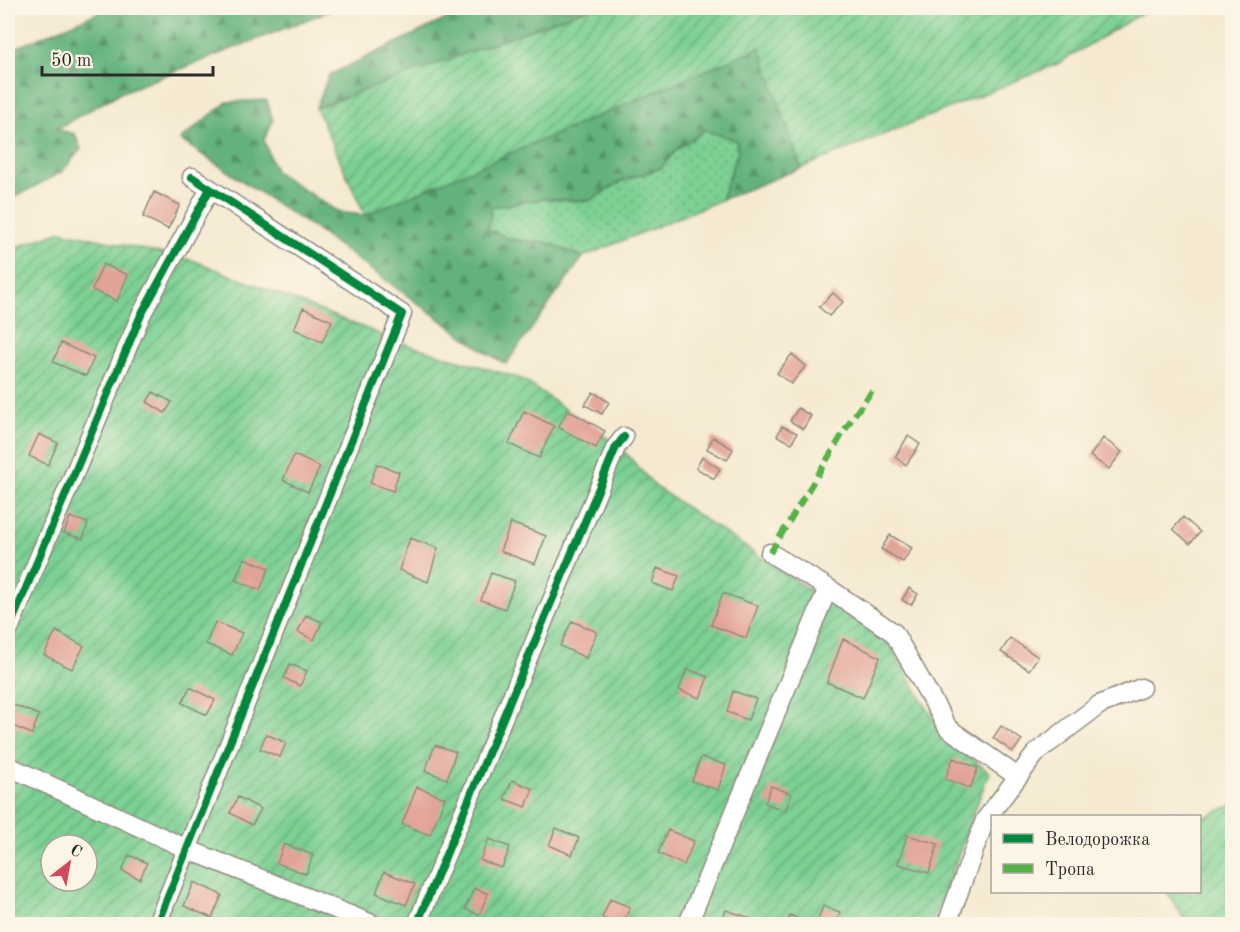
<svg xmlns="http://www.w3.org/2000/svg" width="1240" height="932" viewBox="0 0 1240 932" font-family="'Old Standard TT',serif">
<defs>
<pattern id="grass-dots" width="8" height="8" patternUnits="userSpaceOnUse" patternTransform="scale(1.5)"><rect width="8" height="8" fill="#7bd093"/><path d="M2 2h.1M6 6h.1" fill="none" stroke="#65a978" stroke-width="1.8" stroke-linecap="round"/></pattern>
<pattern id="forest-firs" width="22" height="20" patternUnits="userSpaceOnUse" patternTransform="scale(1.5)"><rect width="22" height="20" fill="#64b27d"/><path d="M5 1l3.5 6h-7zM16 11l3.5 6h-7z" fill="#539167"/></pattern>
<pattern id="garden-furrows" width="10" height="10" patternUnits="userSpaceOnUse" patternTransform="scale(1.5)"><rect width="10" height="10" fill="#7bd093"/><path d="M-1 1l2-2M0 10L10 0M9 11l2-2" fill="none" stroke="#65a978"/></pattern>
</defs>
<rect width="100%" height="100%" fill="#fcf5e5"/>
<filter id="ink" filterUnits="userSpaceOnUse"><feTurbulence type="fractalNoise" baseFrequency=".0167" numOctaves="2"/><feDisplacementMap in="SourceGraphic" scale="12" xChannelSelector="R" yChannelSelector="G"/><feConvolveMatrix kernelMatrix="1 2 1 2 8 2 1 2 1" color-interpolation-filters="sRGB"/></filter>
<filter id="wash" filterUnits="userSpaceOnUse"><feTurbulence type="fractalNoise" baseFrequency=".008" numOctaves="4" result="noise"/><feDisplacementMap in="SourceGraphic" scale="24" xChannelSelector="R" yChannelSelector="G"/><feGaussianBlur stdDeviation="1.35" result="paint"/><feColorMatrix in="noise" values="0 0 0 0 0 0 0 0 0 0 0 0 0 0 0 0 0 1.4 0 .05"/><feComposite in="paint" operator="in"/></filter>
<g filter="url(#wash)">
<rect width="100%" height="100%" fill="#f5ead1"/>
<!-- grass -->
<path fill="url(#grass-dots)" stroke="#537e5f" stroke-width="1.5" d="M705,130l31,10 2,11 -17,49 -138,57 -38,-15 -32,-2 -25,-10 3,-23 51,-8 47,2 33,-20 39,-13 15,-18z"/>
<!-- forest -->
<path fill="url(#forest-firs)" stroke="#486e54" stroke-width="1.5" d="M109,8h228l-217,85 -64,36 19,5 6,15 -19,23 -54,29v-150z
M469,8h121l-274,100 13,-33z
M760,47l41,121 -80,32 17,-49 -2,-11 -31,-10 -29,20 -15,18 -39,13 -33,20 -47,-2 -50,8 -4,23 25,10 32,2 38,15 -77,107 -19,-11 -175,-126 -132,-87 47,-38 40,-2 6,21 -9,19 11,31 63,41 27,3z"/>
<!-- garden -->
<path fill="url(#garden-furrows)" stroke="#537e5f" stroke-width="1.5" fill-rule="evenodd" d="M590,8h560l-93,56 -256,104 -41,-121 -395,168 -49,-107z
M61,231l134,30 207,82 120,36 99,69 35,39 149,100 81,51 58,99 45,35 -56,152h-925v-674zM51,845h36v36h-36z
M1232,805v119h-45l-20,-32h33v-73z"/>
<g id="blocks">
<!-- building -->
<path fill="#e2a397" d="M154,192l26,13 -12,24 -25,-12z
M103,264l25,11 -11,26 -25,-11z
M833,293l10,9 -14,14 -10,-9z
M303,308l29,13 -10,21 -28,-13z
M61,343l33,15 -8,18 -33,-14z
M792,354l14,12 -15,18 -14,-11z
M153,392l19,10 -7,11 -18,-11z
M593,392l16,10 -7,12 -17,-9z
M798,408l13,8 -8,13 -13,-8z
M568,410l37,21 -9,17 -38,-21z
M524,411l30,15 -15,32 -30,-14z
M782,426l15,7 -5,10 -15,-7z
M39,434l19,9 -10,22 -19,-9z
M908,436l12,8 -14,21 -11,-8z
M713,437l20,12 -6,11 -20,-11z
M1103,438l19,14 -13,17 -19,-13z
M294,455l26,12 -12,25 -25,-12z
M702,457l18,12 -6,10 -18,-11z
M377,464l22,8 -6,19 -23,-8z
M70,517l18,6 -5,16 -19,-6z
M1183,517l17,15 -10,12 -17,-15z
M511,523l35,13 -11,28 -35,-13z
M890,535l22,13 -9,14 -22,-13z
M410,538l28,10 -10,34 -29,-12z
M244,558l25,10 -9,22 -25,-10z
M657,568l22,8 -6,15 -21,-8z
M491,573l24,8 -10,28 -24,-9z
M909,588l9,6 -7,11 -9,-5z
M723,593l35,13 -12,32 -35,-13z
M306,615l16,7 -8,18 -16,-8z
M572,621l25,11 -11,26 -26,-12z
M215,622l27,11 -10,22 -26,-11z
M56,631l28,15 -12,23 -28,-14z
M1010,638l28,19 -9,13 -28,-18z
M843,639l37,18 -17,41 -36,-16z
M290,664l17,7 -7,15 -16,-8z
M687,669l21,8 -8,21 -21,-8z
M190,687l25,13 -8,15 -25,-12z
M733,691l23,8 -8,21 -21,-8z
M9,703l30,12 -7,19 -24,-10z
M1001,726l21,14 -9,12 -20,-14z
M266,734l20,9 -6,14 -20,-8z
M435,745l21,7 -9,27 -22,-8z
M701,757l25,8 -8,25 -26,-9z
M953,758l25,10 -8,20 -25,-9z
M512,780l21,9 -7,18 -22,-8z
M771,786l21,8 -7,17 -20,-8z
M417,787l28,11 -15,37 -28,-11z
M238,797l23,12 -9,16 -22,-12z
M556,828l23,10 -7,17 -23,-10z
M668,830l26,11 -10,24 -26,-12z
M907,835l31,9 -9,29 -31,-9z
M489,839l21,8 -8,21 -22,-8z
M284,844l29,11 -7,19 -29,-11z
M129,855l18,8 -7,16 -18,-8z
M384,872l31,12 -9,21 -30,-12z
M194,882l28,13 -10,23 -28,-12z
M474,888l14,6 -9,21 -14,-6z
M610,899l20,8 -7,17h-6l-15,-6z
M823,906l17,6 -5,12h-9l-9,-2z
M726,910l24,8 -2,6h-27z
M790,915l19,9h-23z"/>
</g>
</g>
<g filter="url(#ink)">
<use href="#blocks" fill-opacity="0" stroke="#908a7e" stroke-width="1.5"/>
<g fill="none" stroke-linecap="round" stroke-linejoin="round">
<!-- street casing -->
<g stroke="#908a7e" stroke-width="21">
<path id="street" d="M770,553l58,35 66,45 54,95 70,49
M8,631l133,-316 69,-126
M8,766l179,83 185,75
M157,924l245,-610 -210,-137
M417,924l199,-477 8,-10
M688,924l140,-336
M947,924l38,-104 52,-68 62,-47 42,-17"/>
</g>
<!-- street -->
<use href="#street" stroke="#fff" stroke-width="18"/>
<!-- quiet -->
<path stroke="#56b246" stroke-width="6" stroke-dasharray="12 6" stroke-linecap="butt" d="M770,553l83,-136 19,-26"/>
<!-- cycleway casing -->
<g stroke="#fcf5e5" stroke-width="11">
<path id="cycleway" d="M8,631l133,-316 69,-126
M157,924l245,-610 -210,-137
M417,924l199,-477 8,-10"/>
</g>
<!-- cycleway -->
<use href="#cycleway" stroke="#00873e" stroke-width="8"/>
</g>
</g>
<!-- margin -->
<rect width="1240" height="932" fill="none" stroke="#fcf5e5" stroke-width="30"/>
<!-- legend -->
<rect x="991" y="815" width="210" height="78" fill="#fcf5e5" stroke="#a8a49b" stroke-width="1.5"/>
<rect x="1003" y="834" width="30" height="9" fill="#00873e" stroke="#a8a49b" stroke-width="1.5"/>
<text x="1045" y="845" font-size="18" fill="#2b2b2b">Велодорожка</text>
<rect x="1003" y="864" width="30" height="9" fill="#56b246" stroke="#a8a49b" stroke-width="1.5"/>
<text x="1045" y="875" font-size="18" fill="#2b2b2b">Тропа</text>
<!-- north arrow -->
<g transform="translate(69 863) rotate(31)"><circle r="28" fill="#fcf5e5" stroke="#a8a49b" stroke-width="1.5"/>
<path d="M0-4.5L10 22L0 15L-10 22Z" fill="#d1495b"/>
<text y="-9" font-size="16" font-weight="bold" text-anchor="middle" fill="#2b2b2b">С</text>
</g>
<!-- scale -->
<path d="M42 66v9h171v-9" fill="none" stroke="#2b2b2b" stroke-width="3"/>
<text x="51" y="66" font-size="18" fill="#2b2b2b" stroke="#fcf5e5" stroke-width="4.5" paint-order="stroke">50 m</text>
</svg>
